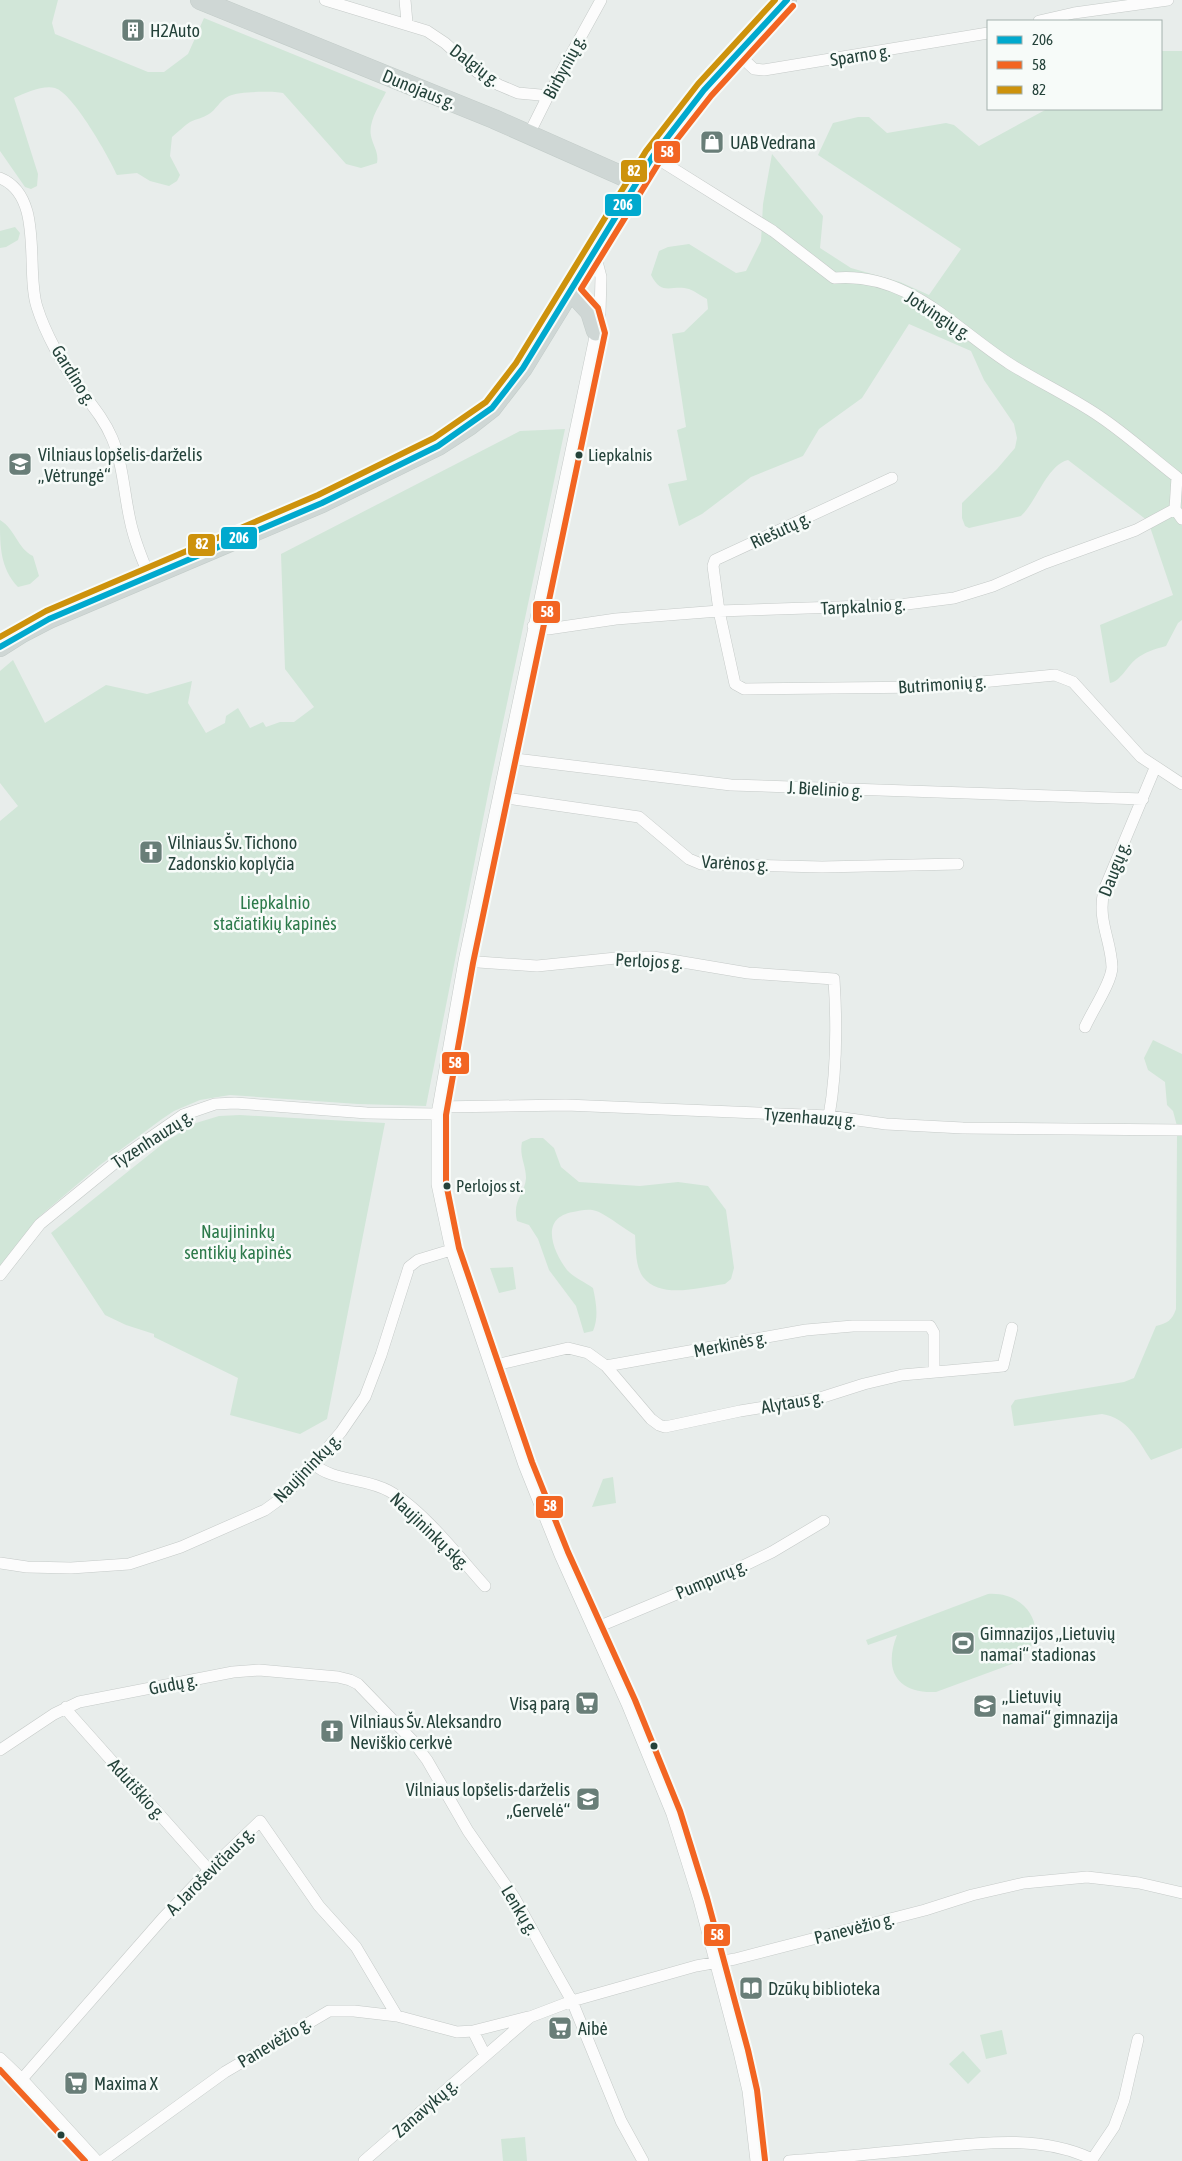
<svg xmlns="http://www.w3.org/2000/svg" width="1182" height="2161" viewBox="0 0 1182 2161" font-family="'Asap Condensed',sans-serif">
<rect width="100%" height="100%" fill="#e8edeb"/>
<!-- green -->
<path fill="#d1e6d8" d="M0,0h58l-6,23 3,11 93,38h16l24,-18 16,-36 182,74c-6,13 -18,29 -15,44 2,10 8,16 6,27l-16,5 -15,-4 -63,-71c-10,-2 -44,-2 -54,3 -10,5 -13,14 -20,18 -6,4 -13,5 -19,8 -6,4 -12,10 -18,15l-2,19 10,19 -3,6 -8,5 -19,-5 -13,-8 -20,2c-8,-18 -44,-82 -62,-87 -12,-3 -30,5 -41,10l24,76 -1,12 -6,3 -6,-2 -25,-36z
M1161,51h21v569l-4,3 -12,23c-11,3 -21,6 -30,13 -9,7 -15,22 -26,24l-10,-58 73,-30 -25,-74 -80,-61c-21,5 -31,41 -47,56l-52,12 -4,-2 -3,-8v-15l35,-34 18,-21 2,-10 -3,-14 -30,-44 -13,-29 -62,-27 -47,74 -43,31 -16,27 -52,21 -49,37 -23,12 -11,-42 19,-4 -10,-50 9,-3 -14,-93 12,-2 24,-23 -1,-10c-6,-3 -12,-8 -18,-10 -17,-5 -27,8 -38,-14l8,-24 9,-4 21,-3 47,29 10,-2 15,-30 2,-37 9,-50 51,62 -3,32 31,20 49,14 29,13 32,-46 -143,-94 15,-32 25,-6h11l18,16 59,-10 8,2 25,21 68,-37h114z
M15,227l5,6 -2,7 -12,7 -6,1v-17z
M565,429l-74,350 -65,327 -68,-2 -128,-9 -30,5 -26,11 -12,8 -62,46 -60,51 -40,50v-445l18,-15 -18,-23v-112l13,-11 32,63 61,-38 41,9 45,-13 -4,22 18,30 19,-10 1,-7 12,-8 12,20 13,-6 3,5 14,-5h14l20,-15 -29,-38 -4,-115 239,-123z
M0,520c16,10 17,28 33,36l6,20 -9,8 -12,3c-18,-19 -18,-41 -18,-67z
M1153,1040l29,14v72h-5l-4,-15 -6,-6 -2,-23 -17,-12 -4,-12z
M240,1115l145,8 -58,296 -27,15 -70,-19 8,-37 -84,-41v-3l-28,-9 -21,-10 -54,-82 114,-91 31,-19 23,-7z
M1177,1135h5v313l-31,12c-14,-21 -23,-42 -49,-46l-88,12 -3,-20 4,-6 109,-18 10,-4 22,-52c11,-3 16,-5 20,-17z
M531,1138h12l11,10 7,19 18,15 61,4 38,-4 30,4 18,24 8,58 -3,11 -6,5c-25,3 -64,16 -82,-7 -8,-11 -7,-29 -8,-42 -12,-7 -24,-17 -36,-23 -9,-4 -17,-2 -26,0 -34,6 -20,39 -6,58 6,7 18,12 26,18 3,14 6,29 0,43l-9,2 -8,-27 -27,-36 -11,-31 -9,-14 -12,-4c-5,-21 8,-27 9,-43 0,-13 -7,-22 -4,-36z
M513,1267l3,22 -17,4 -9,-25z
M613,1477l3,26 -24,4 11,-28z
M988,1594c45,-3 67,47 24,70l-76,28c-39,2 -53,-22 -39,-57l-29,10 -2,-5z
M1002,2030l5,24 -21,5 -6,-24z
M963,2051l18,20 -13,13 -19,-20z
M525,2137l2,24h-24l-2,-22z"/>
<g fill="none" stroke-linecap="round" stroke-linejoin="round">
<!-- street casing -->
<g stroke="#c5cac8" stroke-width="12">
<path id="street" d="M325,0l102,31 18,12 32,29 22,13 19,8 22,2 7,3
M405,0l2,23
M1039,21l35,-8 94,-13
M737,53l17,16 10,1 224,-37
M529,134l18,-36 54,-98
M653,156l120,75 61,47c73,-7 120,50 176,86 29,18 61,33 89,52 27,18 52,41 78,61l-2,32 7,10
M0,178c45,18 25,92 37,129 8,26 26,58 42,81 12,16 25,31 33,50 11,26 12,55 18,82 4,20 12,39 20,58
M594,250l7,27 -1,36 -136,648 -27,153v70l14,66 73,215 36,90 67,149 45,110 27,86 40,152 9,39 8,70
M892,478l-177,82 -2,6 6,45 16,73 9,5 185,-2 126,-12 18,7 68,75 41,27
M533,626l15,3 68,-10 103,-8 180,-6 55,-7 39,-12 52,-23 91,-33 39,-21
M507,758l224,27 412,14
M499,797l140,20 50,42 12,5 121,3 136,-3
M464,961l73,5 89,-9h27l95,16 86,6c3,47 3,92 -5,137
M1085,1027c7,-16 27,-45 27,-60 -1,-28 -15,-46 -8,-77l51,-122
M438,1107l128,-2 263,11 57,8 77,4 219,2
M0,1275l40,-51 81,-66 62,-43 32,-11 20,-1 132,10 70,1
M491,1366l77,-18 20,5 18,13 200,-36 47,-4h77l4,7v39
M606,1366l45,53 8,6 6,2 75,-16 80,-13 44,-14 38,-9 101,-9 9,-38
M314,1464c17,17 53,14 75,27 33,18 70,66 96,95
M0,1563l27,4 44,1 58,-4 52,-17 84,-37 18,-13 31,-33 27,-32 24,-35 16,-42 28,-88 9,-7 33,-10
M593,1629l146,-61 33,-16 52,-31
M66,1707l4,7 139,156
M0,1750l54,-36 25,-12 154,-30 26,-2 79,7 12,3 8,4 54,56 15,20 41,71 46,66 32,58 26,46 49,120 22,40
M473,2031l12,24
M0,2058l22,21 75,82
M22,2079l141,-161 46,-48 51,-49 59,85 37,41 41,69
M102,2161l123,-89 104,-61h25l43,5 60,16 16,-1 55,-14
M364,2161l166,-144 42,-16 124,-35 39,-7 190,-49 47,-15 52,-12 63,-6 52,6 43,10
M789,2161c44,-3 89,-8 133,-12 56,-6 118,-15 170,10
M1091,2161l23,-34 10,-27 14,-61"/>
</g>
<!-- primary casing -->
<g stroke="#c3ccc9" stroke-width="20">
<path id="primary" d="M200,0l294,119 142,63
M570,290l20,22 6,19
M0,647l22,-14 27,-14 273,-116 116,-57 31,-20 23,-18 31,-40 130,-212 51,-66 83,-90"/>
</g>
<!-- street -->
<use href="#street" stroke="#fcfcfc" stroke-width="11"/>
<!-- primary -->
<use href="#primary" stroke="#cfd7d5" stroke-width="19"/>
<!-- bus-1 casing -->
<g stroke="#f7fbf9" stroke-width="10">
<path id="bus-1" d="M0,647l49,-28 273,-116 116,-57 54,-38 31,-40 130,-212 51,-66 83,-90"/>
</g>
<!-- bus-2 casing -->
<g stroke="#f7fbf9" stroke-width="10">
<path id="bus-2" d="M0,2070l85,91
M765,2160l-8,-70 -9,-40 -41,-152 -27,-87 -45,-111 -67,-148 -36,-90 -73,-214 -13,-65v-68l27,-152 132,-630 -7,-25 -17,-19 79,-128 51,-65 82,-90"/>
</g>
<!-- bus-3 casing -->
<g stroke="#f7fbf9" stroke-width="10">
<path id="bus-3" d="M0,637l46,-26 272,-116 116,-57 52,-36 30,-39 130,-212 52,-67 77,-84"/>
</g>
<!-- bus-1 -->
<use href="#bus-1" stroke="#00a9ce" stroke-width="6"/>
<!-- bus-2 -->
<use href="#bus-2" stroke="#f26522" stroke-width="6"/>
<!-- bus-3 -->
<use href="#bus-3" stroke="#cd920c" stroke-width="6"/>
</g>
<!-- icons -->
<defs>
<g id="building-square" transform="scale(1.25)"><rect x="-9" y="-9" width="18" height="18" rx="4" fill="#697e78" stroke="#f7fbf9"/><path d="M-4-6H4V6H1V3H-1V6H-4ZM-2.5-4.3h1.7v1.8h-1.7ZM.8-4.3h1.7v1.8H.8ZM-2.5-1h1.7V.8h-1.7ZM.8-1h1.7V.8H.8Z" fill="#fff"/></g>
<g id="shop-square" transform="scale(1.25)"><rect x="-9" y="-9" width="18" height="18" rx="4" fill="#697e78" stroke="#f7fbf9"/><path d="M-5-2.5h2.3a2.7 3.5 0 0 1 5.4 0H5L5.5 6h-11ZM-1.5-2.5h3a1.5 2.3 0 0 0-3 0Z" fill="#fff"/></g>
<g id="school-square" transform="scale(1.25)"><rect x="-9" y="-9" width="18" height="18" rx="4" fill="#697e78" stroke="#f7fbf9"/><path d="M0-5L7-2L0 1L-7-2ZM-4 1L0 2.5L4 1V4Q0 6-4 4Z" fill="#fff"/></g>
<g id="church-square" transform="scale(1.25)"><rect x="-9" y="-9" width="18" height="18" rx="4" fill="#697e78" stroke="#f7fbf9"/><path d="M-1.2-6h2.4v3.5h3.3v2.4h-3.3V6h-2.4V-.1h-3.3v-2.4h3.3Z" fill="#fff"/></g>
<g id="stadium-square" transform="scale(1.25)"><rect x="-9" y="-9" width="18" height="18" rx="4" fill="#697e78" stroke="#f7fbf9"/><path d="M0-5a6.5 5 0 1 0 0 10a6.5 5 0 1 0 0-10ZM-3.5-1.8h7v3.6h-7Z" fill="#fff"/></g>
<g id="supermarket-square" transform="scale(1.25)"><rect x="-9" y="-9" width="18" height="18" rx="4" fill="#697e78" stroke="#f7fbf9"/><path d="M-6-5.5h2.5l.6 2H6L4.5 2H-2.5L-4.4-4H-6ZM-1.5 3.2a1.3 1.3 0 1 0 .1 0ZM3 3.2a1.3 1.3 0 1 0 .1 0Z" fill="#fff"/></g>
<g id="library-square" transform="scale(1.25)"><rect x="-9" y="-9" width="18" height="18" rx="4" fill="#697e78" stroke="#f7fbf9"/><path d="M-6-4Q-3-5.5-.7-3.5V5Q-3 3-6 4ZM6-4Q3-5.5 .7-3.5V5Q3 3 6 4Z" fill="#fff"/></g>
</defs>
<g fill-rule="evenodd">
<use href="#building-square" x="133" y="30"/>
<use href="#shop-square" x="712" y="142"/>
<use href="#school-square" x="20" y="464"/>
<use href="#church-square" x="151" y="852"/>
<use href="#stadium-square" x="963" y="1643"/>
<use href="#supermarket-square" x="587" y="1703"/>
<use href="#school-square" x="985" y="1706"/>
<use href="#church-square" x="332" y="1731"/>
<use href="#school-square" x="588" y="1799"/>
<use href="#library-square" x="751" y="1988"/>
<use href="#supermarket-square" x="560" y="2028"/>
<use href="#supermarket-square" x="76" y="2083"/>
</g>
<!-- markers -->
<g fill="#24423a" stroke="#f7fbf9" stroke-width="2">
<circle cx="579" cy="455" r="4.5"/>
<circle cx="447" cy="1186" r="4.5"/>
<circle cx="654" cy="1746" r="4.5"/>
<circle cx="61" cy="2135" r="4.5"/>
</g>
<g text-anchor="middle" dominant-baseline="central" stroke-width="5" stroke-linejoin="round" paint-order="stroke">
<!-- bus labels -->
<g font-size="17" fill="#24423a" stroke="#f7fbf9" text-anchor="start">
<text x="588" y="455">Liepkalnis</text>
<text x="456" y="1186">Perlojos st.</text>
</g>
<!-- poi labels -->
<g font-size="18" fill="#24423a" stroke="#f7fbf9" text-anchor="start">
<text x="150" y="30">H2Auto</text>
<text x="730" y="142">UAB Vedrana</text>
<text x="38" y="454">Vilniaus lopšelis-darželis<tspan x="38" dy="21">„Vėtrungė“</tspan></text>
<text x="168" y="842">Vilniaus Šv. Tichono<tspan x="168" dy="21">Zadonskio koplyčia</tspan></text>
<text x="980" y="1633">Gimnazijos „Lietuvių<tspan x="980" dy="21">namai“ stadionas</tspan></text>
<text x="1002" y="1696">„Lietuvių<tspan x="1002" dy="21">namai“ gimnazija</tspan></text>
<text x="570" y="1703" text-anchor="end">Visą parą</text>
<text x="350" y="1721">Vilniaus Šv. Aleksandro<tspan x="350" dy="21">Neviškio cerkvė</tspan></text>
<text x="570" y="1789" text-anchor="end">Vilniaus lopšelis-darželis<tspan x="570" dy="21">„Gervelė“</tspan></text>
<text x="768" y="1988">Dzūkų biblioteka</text>
<text x="578" y="2028">Aibė</text>
<text x="94" y="2083">Maxima X</text>
</g>
<!-- street labels -->
<g font-size="18" fill="#24423a" stroke="#f7fbf9">
<text transform="translate(860 55) rotate(-9)">Sparno g.</text>
<text transform="translate(475 65) rotate(37)">Dalgių g.</text>
<text transform="translate(564 67) rotate(-62)">Birbynių g.</text>
<text transform="translate(419 89) rotate(22)">Dunojaus g.</text>
<text transform="translate(938 315) rotate(33)">Jotvingių g.</text>
<text transform="translate(74 375) rotate(58)">Gardino g.</text>
<text transform="translate(780 530) rotate(-25)">Riešutų g.</text>
<text transform="translate(863 606) rotate(-3)">Tarpkalnio g.</text>
<text transform="translate(942 684) rotate(-4)">Butrimonių g.</text>
<text transform="translate(825 789) rotate(3)">J. Bielinio g.</text>
<text transform="translate(735 863) rotate(3)">Varėnos g.</text>
<text transform="translate(1114 869) rotate(-69)">Daugų g.</text>
<text transform="translate(649 961) rotate(3)">Perlojos g.</text>
<text transform="translate(810 1117) rotate(4)">Tyzenhauzų g.</text>
<text transform="translate(152 1139) rotate(-33)">Tyzenhauzų g.</text>
<text transform="translate(730 1344) rotate(-11)">Merkinės g.</text>
<text transform="translate(792 1402) rotate(-10)">Alytaus g.</text>
<text transform="translate(307 1468) rotate(-46)">Naujininkų g.</text>
<text transform="translate(430 1531) rotate(44)">Naujininkų skg.</text>
<text transform="translate(711 1579) rotate(-23)">Pumpurų g.</text>
<text transform="translate(173 1684) rotate(-11)">Gudų g.</text>
<text transform="translate(137 1789) rotate(48)">Adutiškio g.</text>
<text transform="translate(210 1871) rotate(-45)">A. Jaroševičiaus g.</text>
<text transform="translate(520 1910) rotate(59)">Lenkų g.</text>
<text transform="translate(854 1928) rotate(-14)">Panevėžio g.</text>
<text transform="translate(274 2042) rotate(-31)">Panevėžio g.</text>
<text transform="translate(425 2108) rotate(-41)">Zanavykų g.</text>
</g>
<!-- park labels -->
<g font-size="18" fill="#2d7a4b" stroke="#f7fbf9">
<text x="275" y="902">Liepkalnio<tspan x="275" dy="21">stačiatikių kapinės</tspan></text>
<text x="238" y="1231">Naujininkų<tspan x="238" dy="21">sentikių kapinės</tspan></text>
</g>
</g>
<g stroke="#f7fbf9" stroke-width="2">
<rect x="653" y="140" width="28" height="24" rx="5" fill="#f26522"/>
<rect x="620" y="159" width="28" height="24" rx="5" fill="#cd920c"/>
<rect x="604" y="193" width="38" height="24" rx="5" fill="#00a9ce"/>
<rect x="220" y="526" width="38" height="24" rx="5" fill="#00a9ce"/>
<rect x="187" y="533" width="29" height="24" rx="5" fill="#cd920c"/>
<rect x="532" y="600" width="29" height="24" rx="5" fill="#f26522"/>
<rect x="441" y="1051" width="29" height="24" rx="5" fill="#f26522"/>
<rect x="535" y="1495" width="29" height="24" rx="5" fill="#f26522"/>
<rect x="703" y="1923" width="28" height="24" rx="5" fill="#f26522"/>
</g>
<g font-size="14" text-anchor="middle" font-weight="bold" fill="#fff">
<text x="667" y="157">58</text>
<text x="634" y="176">82</text>
<text x="623" y="210">206</text>
<text x="239" y="543">206</text>
<text x="202" y="549">82</text>
<text x="547" y="617">58</text>
<text x="455" y="1068">58</text>
<text x="550" y="1511">58</text>
<text x="717" y="1940">58</text>
</g>
<!-- legend -->
<rect x="987" y="20" width="175" height="90" fill="#f7fbf9" stroke="#a3b1ad"/>
<rect x="997" y="36" width="25" height="8" fill="#00a9ce" stroke="#a3b1ad"/>
<text x="1032" y="45" font-size="15" fill="#24423a">206</text>
<rect x="997" y="61" width="25" height="8" fill="#f26522" stroke="#a3b1ad"/>
<text x="1032" y="70" font-size="15" fill="#24423a">58</text>
<rect x="997" y="86" width="25" height="8" fill="#cd920c" stroke="#a3b1ad"/>
<text x="1032" y="95" font-size="15" fill="#24423a">82</text>
</svg>
